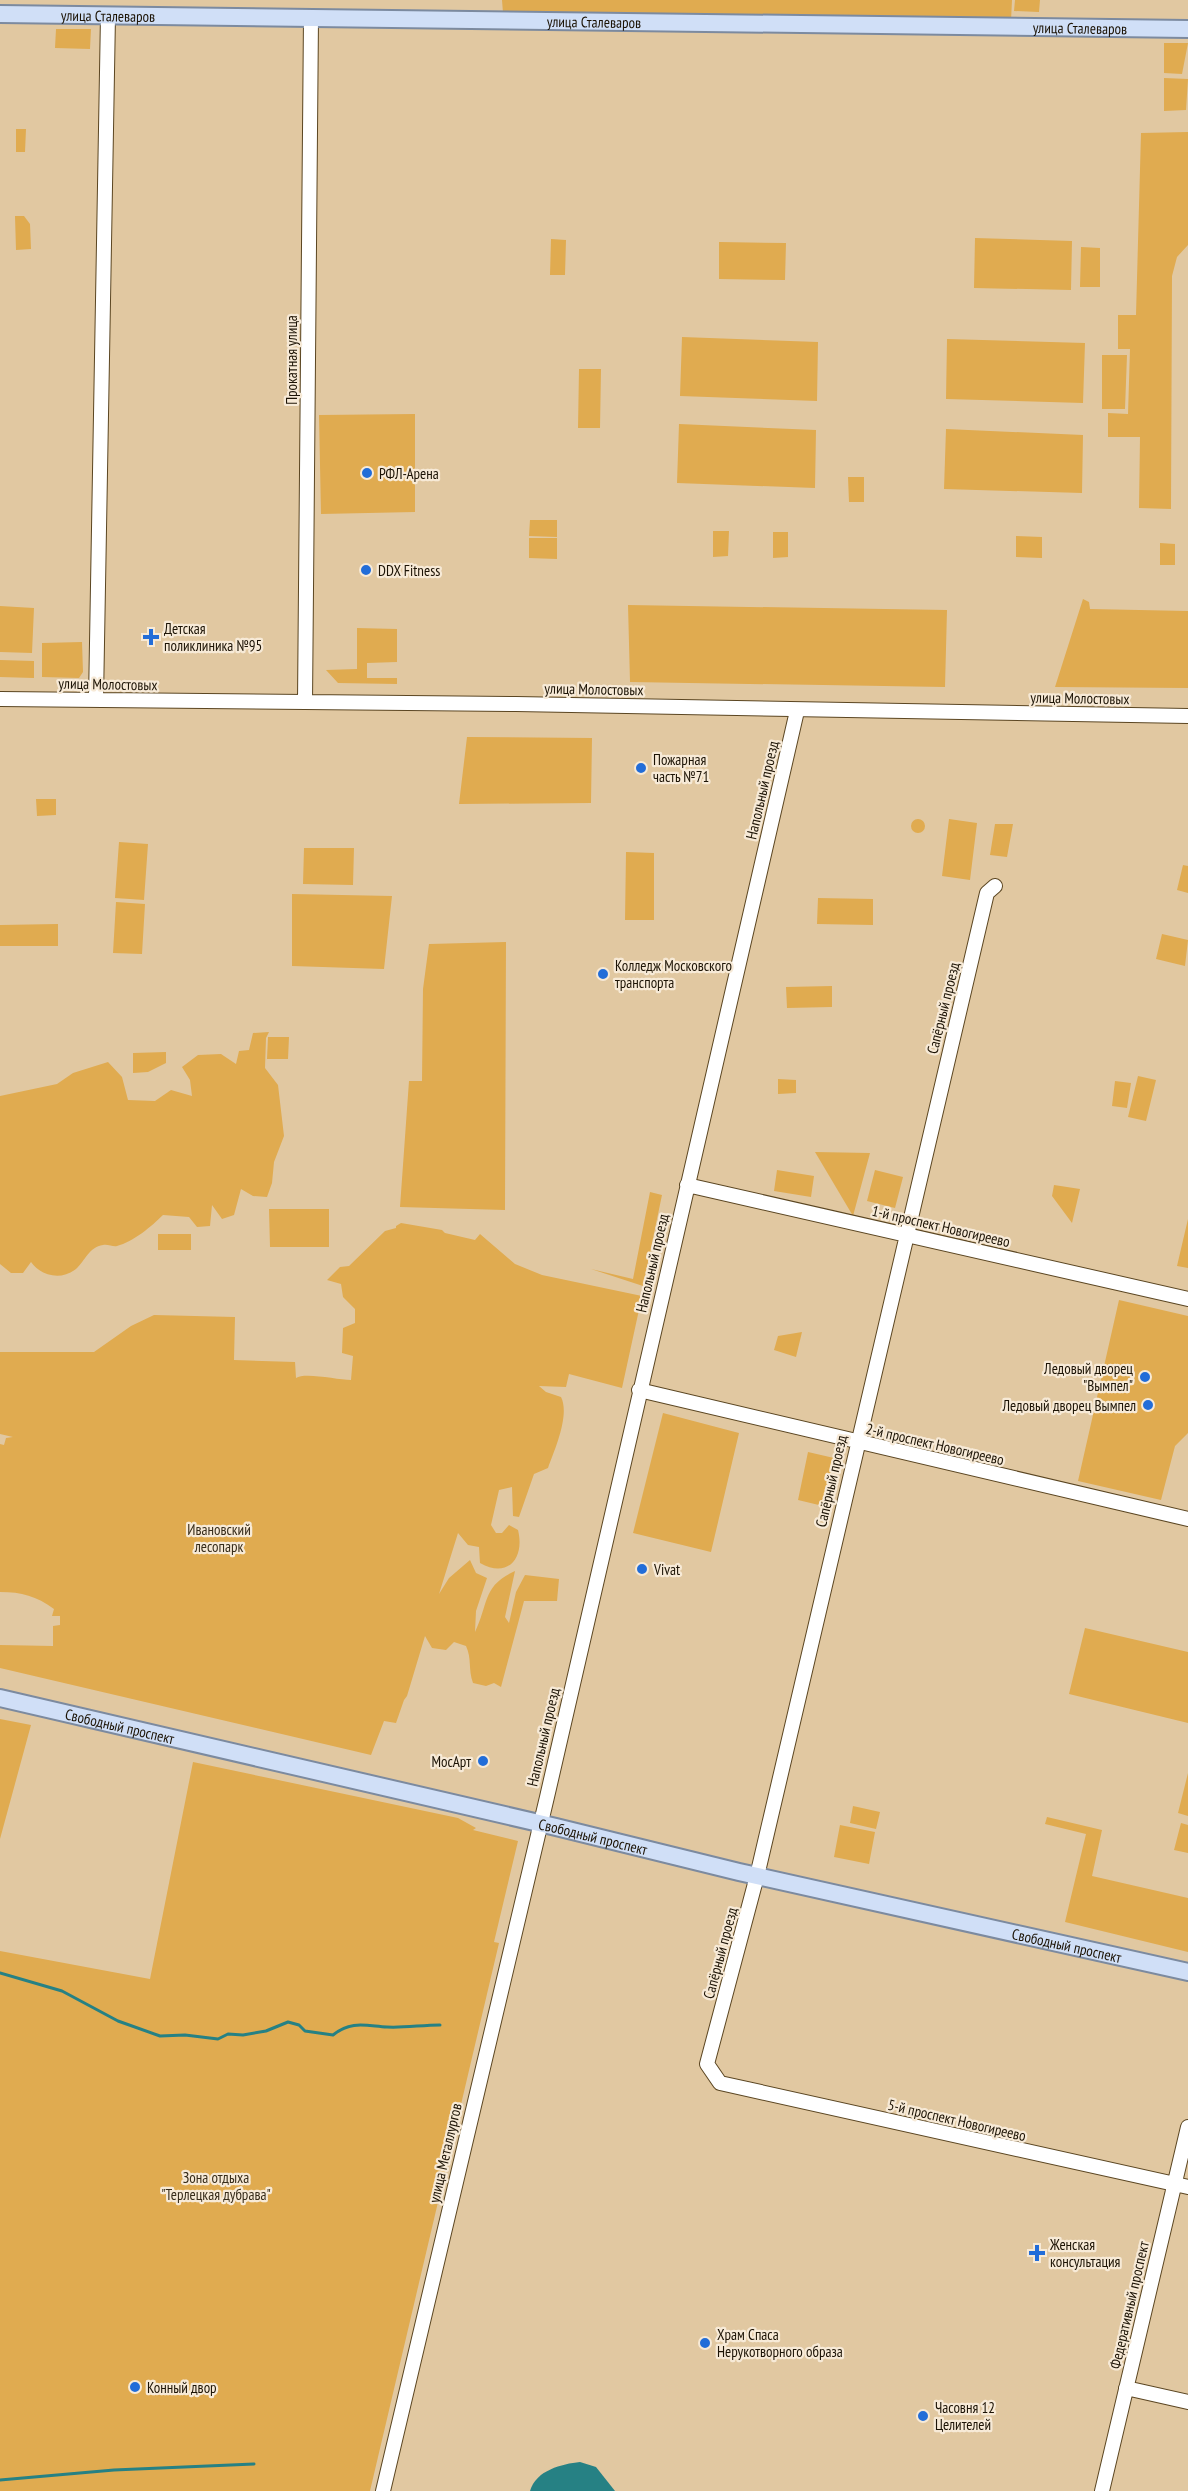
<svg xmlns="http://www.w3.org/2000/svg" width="1188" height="2491" viewBox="0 0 1188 2491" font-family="'PT Sans Narrow',sans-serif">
<rect width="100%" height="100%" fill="#e1c8a1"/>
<!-- green -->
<path fill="#e0ab50" d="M502,0h510l-1,21 -508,-8z
M1015,0h25l-1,12 -25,-1z
M56,29h35l-1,20 -35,-1z
M1164,43h24l-6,31 -18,-1z
M1164,78l24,1 -2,31 -22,1z
M16,129h10l-1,23h-9z
M1188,132v113l-11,12 -5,19 -1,233 -32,-1 1,-71h-32v-24l20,1 2,-65h-12v-34h18l5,-182z
M15,216h9l6,8 1,25 -15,1z
M975,238l97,3 -1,49 -97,-2z
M551,239l15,1 -1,35h-15z
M719,242l67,1 -1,37 -66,-1z
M1081,247l19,1v39h-20z
M682,337l136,5 -1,59 -137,-5z
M947,339l138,4 -2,60 -137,-4z
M1102,355h25l-2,54h-23z
M579,369h22l-1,59h-22z
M415,414v98l-94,2 -2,-99z
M679,424l137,6 -1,58 -138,-5z
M946,429l137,6 -1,58 -138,-4z
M848,477h16v25h-15z
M530,520h27v17l-28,-1z
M713,531h16l-1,25 -15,1z
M773,532h15v25l-15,1z
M1016,536l26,1v21l-26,-1z
M529,538h28v21l-28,-1z
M1160,543l15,1v21h-15z
M1083,599l6,3 1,7 98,2v77l-133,-1z
M628,605l319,5 -2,77 -315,-5z
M0,606l34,2 -2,45 -32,-1z
M357,628l40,1v33l-30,1v15h30v6l-59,-1 -12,-13 31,-1z
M82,642l1,30 -4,6 -37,-1v-34z
M0,660l34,1v17l-34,-1z
M467,737l125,1 -1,65 -132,1z
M36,799h20v16l-19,1z
M911 826a7 7 0 1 1 14 0a7 7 0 1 1-14 0Z
M949,819l28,4 -7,57 -28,-4z
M995,824h18l-6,33 -17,-2z
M119,842l29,2 -4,56 -29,-2z
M304,848h50l-1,37 -50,-1z
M626,852l28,1v67h-29z
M1183,865l5,1v27l-11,-3z
M292,894l100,2 -8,73 -92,-3z
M818,898l55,1v26l-56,-1z
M116,902l29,2 -3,50 -29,-1z
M58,924v22h-58v-21z
M1162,934l26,6 -3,26 -29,-7z
M506,942l-1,268 -105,-3 9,-126h13l1,-92 6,-45z
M832,986v21l-45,1 -1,-21z
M269,1032l-3,6 -1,30 13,17 6,51 -10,26 -2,21 -5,14 -14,-1 -12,-7 -7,26 -12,4 -10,-14 -2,21 -13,1 -8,-10 -26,-2c-11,11 -30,27 -46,31 -4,1 -9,-2 -14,-1 -14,2 -18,16 -27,24 -15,12 -35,7 -45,-7l-8,11h-12l-11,-9v-168l57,-12 16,-11 35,-11 14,15 6,23 27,1 16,-11 21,6 -2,-16 -8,-13 16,-12 23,-1 15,10 3,-13 10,-1 4,-17z
M268,1037h21l-1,22h-21z
M166,1052v11l-18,9 -15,1v-20z
M1138,1076l18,4 -10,41 -18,-4z
M778,1079l18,1v13l-18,1z
M1115,1081l16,2 -4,25 -15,-2z
M815,1152l55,1 -17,63z
M777,1170l37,6 -3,21 -37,-6z
M875,1170l28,7 -8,31 -28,-7z
M1054,1185l26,4 -8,34 -20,-27z
M650,1192l12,3 -19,91 -52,-17 42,10z
M329,1209v38h-59l-1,-38z
M1188,1219v49l-11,-2z
M401,1223l41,7 3,3 30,7 5,-6 35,30 27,11 100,21 -20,92 -53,-14 -3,13 -27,-1 7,6 15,5c9,18 -6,52 -13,71l-14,6 -15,43 -6,-1 -1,-29 -13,3 -8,35 5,8h6l7,-8 9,5c7,28 -10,49 -38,33l-1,-16 -11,-2 -10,-12 -19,61 10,-16 21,-18 6,13 11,5 -11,33 -1,21c14,-29 7,-46 40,-61l-10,46 4,6 7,-31 9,-17 34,4 -2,22h-33l-23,86 -7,-4 -8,3 -13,-3c-5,-14 -1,-24 -7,-37l-12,-4 -8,8 -14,-2 -7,-12 -18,60 -3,4 -8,23 -12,-2 -13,34 -371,-87v-23l53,1v-20l7,-1v-9h-8l2,-7c-18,-13 -32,-17 -54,-17v-148l4,1 2,-7 7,-1 -13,-3v-82h94l37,-26 23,-11 81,2 -1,43 61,2 1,16c9,-6 42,2 55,2l2,-24 -11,-3 1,-25 12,-5v-14l-12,-12 -2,-13 -14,-4 13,-13 9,-1 36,-35 11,-3v-2z
M158,1234h33v16h-33z
M1119,1300l69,16v117l-13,13 -14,54 -83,-19z
M802,1332l-6,25 -22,-7 4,-14z
M663,1413l76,20 -28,119 -78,-19z
M808,1452l26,6 -11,48 -25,-6z
M1085,1628l103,24v71l-119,-29z
M0,1719l31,6 -31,114z
M193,1762l265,56 18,10 -3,2 45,11 -24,101 5,1 -129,548h-370v-540l150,28z
M1188,1773v43l-10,-3z
M853,1806l27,6 -4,17 -26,-6z
M1047,1817l55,13 -10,46 96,22v54l-123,-30 21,-88 -41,-10z
M1181,1823l7,2v28l-14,-3z
M840,1825l35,7 -6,32 -35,-7z"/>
<!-- water -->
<path fill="#268184" d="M580,2462l16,5 19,24h-85c6,-21 32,-27 50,-29z"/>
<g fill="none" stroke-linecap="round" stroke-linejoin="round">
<!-- stream -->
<path stroke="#268184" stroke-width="3" d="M0,1973l62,18 56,30 42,15 25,-1 33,4 10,-5 15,1 23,-4 22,-9 11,3 6,6 28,4c18,-15 34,-9 54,-8 17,1 35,-2 53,-2
M0,2480l114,-10 140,-6"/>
<!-- minor casing -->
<g stroke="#5b4622" stroke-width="16">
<path id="minor" d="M0,699l516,5 672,12
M96,700l12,-685
M305,702l6,-685
M995,886l-8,7 -230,983 -50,188 13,19 468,104
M687,1185l501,114
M639,1390l549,129
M1126,2388l62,14
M383,2491l164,-694 250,-1086
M1102,2491l86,-364"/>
</g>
<!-- major casing -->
<g stroke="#7c8a9f" stroke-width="20">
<g id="major">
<path id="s1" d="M0,14l1188,15"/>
<path id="s2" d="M0,1698l556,129 183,45 449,100"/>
</g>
</g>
<!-- minor -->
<use href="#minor" stroke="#fff" stroke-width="14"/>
<!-- major -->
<use href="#major" stroke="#d0dff7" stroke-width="16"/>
</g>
<!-- markers -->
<g fill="#226dd8" stroke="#f7ead7" stroke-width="2">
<circle cx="367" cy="473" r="6"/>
<circle cx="366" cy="570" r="6"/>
<path d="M148 628h6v6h6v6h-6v6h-6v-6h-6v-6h6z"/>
<circle cx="641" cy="768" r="6"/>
<circle cx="603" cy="974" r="6"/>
<circle cx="1145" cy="1377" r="6"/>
<circle cx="1148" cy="1405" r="6"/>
<circle cx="642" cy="1569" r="6"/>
<circle cx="483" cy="1761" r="6"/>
<path d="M1034 2244h6v6h6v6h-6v6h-6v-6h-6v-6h6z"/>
<circle cx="705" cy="2343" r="6"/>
<circle cx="135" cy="2387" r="6"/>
<circle cx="923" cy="2416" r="6"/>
</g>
<g text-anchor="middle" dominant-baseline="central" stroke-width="4.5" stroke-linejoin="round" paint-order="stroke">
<!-- street labels -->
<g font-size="15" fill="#1c1305" stroke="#f7ead7">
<text stroke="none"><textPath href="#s1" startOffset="108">улица Сталеваров</textPath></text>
<text stroke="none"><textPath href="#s1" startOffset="594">улица Сталеваров</textPath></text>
<text stroke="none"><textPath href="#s1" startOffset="1080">улица Сталеваров</textPath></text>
<text transform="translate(291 360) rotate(-90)">Прокатная улица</text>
<text transform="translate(108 684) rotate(1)">улица Молостовых</text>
<text transform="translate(594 689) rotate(1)">улица Молостовых</text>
<text transform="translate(1080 698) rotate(1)">улица Молостовых</text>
<text transform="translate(762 790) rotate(-77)">Напольный проезд</text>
<text transform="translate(943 1008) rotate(-76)">Сапёрный проезд</text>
<text transform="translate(941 1226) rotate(13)">1-й проспект Новогиреево</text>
<text transform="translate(652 1263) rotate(-77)">Напольный проезд</text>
<text transform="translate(935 1444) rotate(13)">2-й проспект Новогиреево</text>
<text transform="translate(831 1481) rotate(-77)">Сапёрный проезд</text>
<text stroke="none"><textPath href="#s2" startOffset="123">Свободный проспект</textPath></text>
<text transform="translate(543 1737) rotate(-77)">Напольный проезд</text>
<text stroke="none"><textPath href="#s2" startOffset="609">Свободный проспект</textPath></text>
<text stroke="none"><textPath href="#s2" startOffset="1095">Свободный проспект</textPath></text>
<text transform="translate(720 1953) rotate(-75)">Сапёрный проезд</text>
<text transform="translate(957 2120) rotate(13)">5-й проспект Новогиреево</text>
<text transform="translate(445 2153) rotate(-77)">улица Металлургов</text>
<text transform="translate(1129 2305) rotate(-77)">Федеративный проспект</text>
</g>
<!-- poi labels -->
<g font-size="15" fill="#1c1305" stroke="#f7ead7" text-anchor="start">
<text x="379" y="473">РФЛ-Арена</text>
<text x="378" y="570">DDX Fitness</text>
<text x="164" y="628">Детская<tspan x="164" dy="17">поликлиника №95</tspan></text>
<text x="653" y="759">Пожарная<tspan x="653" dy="17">часть №71</tspan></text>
<text x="615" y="965">Колледж Московского<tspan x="615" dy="17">транспорта</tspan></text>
<text x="1133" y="1368" text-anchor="end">Ледовый дворец<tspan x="1133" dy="17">"Вымпел"</tspan></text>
<text x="1136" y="1405" text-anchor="end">Ледовый дворец Вымпел</text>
<text x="654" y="1569">Vivat</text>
<text x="471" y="1761" text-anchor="end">МосАрт</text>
<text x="1050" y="2244">Женская<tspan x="1050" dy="17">консультация</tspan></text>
<text x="717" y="2334">Храм Спаса<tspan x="717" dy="17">Нерукотворного образа</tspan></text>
<text x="147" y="2387">Конный двор</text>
<text x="935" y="2407">Часовня 12<tspan x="935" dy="17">Целителей</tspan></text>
</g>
<!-- park labels -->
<g font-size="15" fill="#372c1a" stroke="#f7ead7">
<text x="219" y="1529">Ивановский<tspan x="219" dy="17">лесопарк</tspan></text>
<text x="216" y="2177">Зона отдыха<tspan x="216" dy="17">"Терлецкая дубрава"</tspan></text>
</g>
</g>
</svg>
